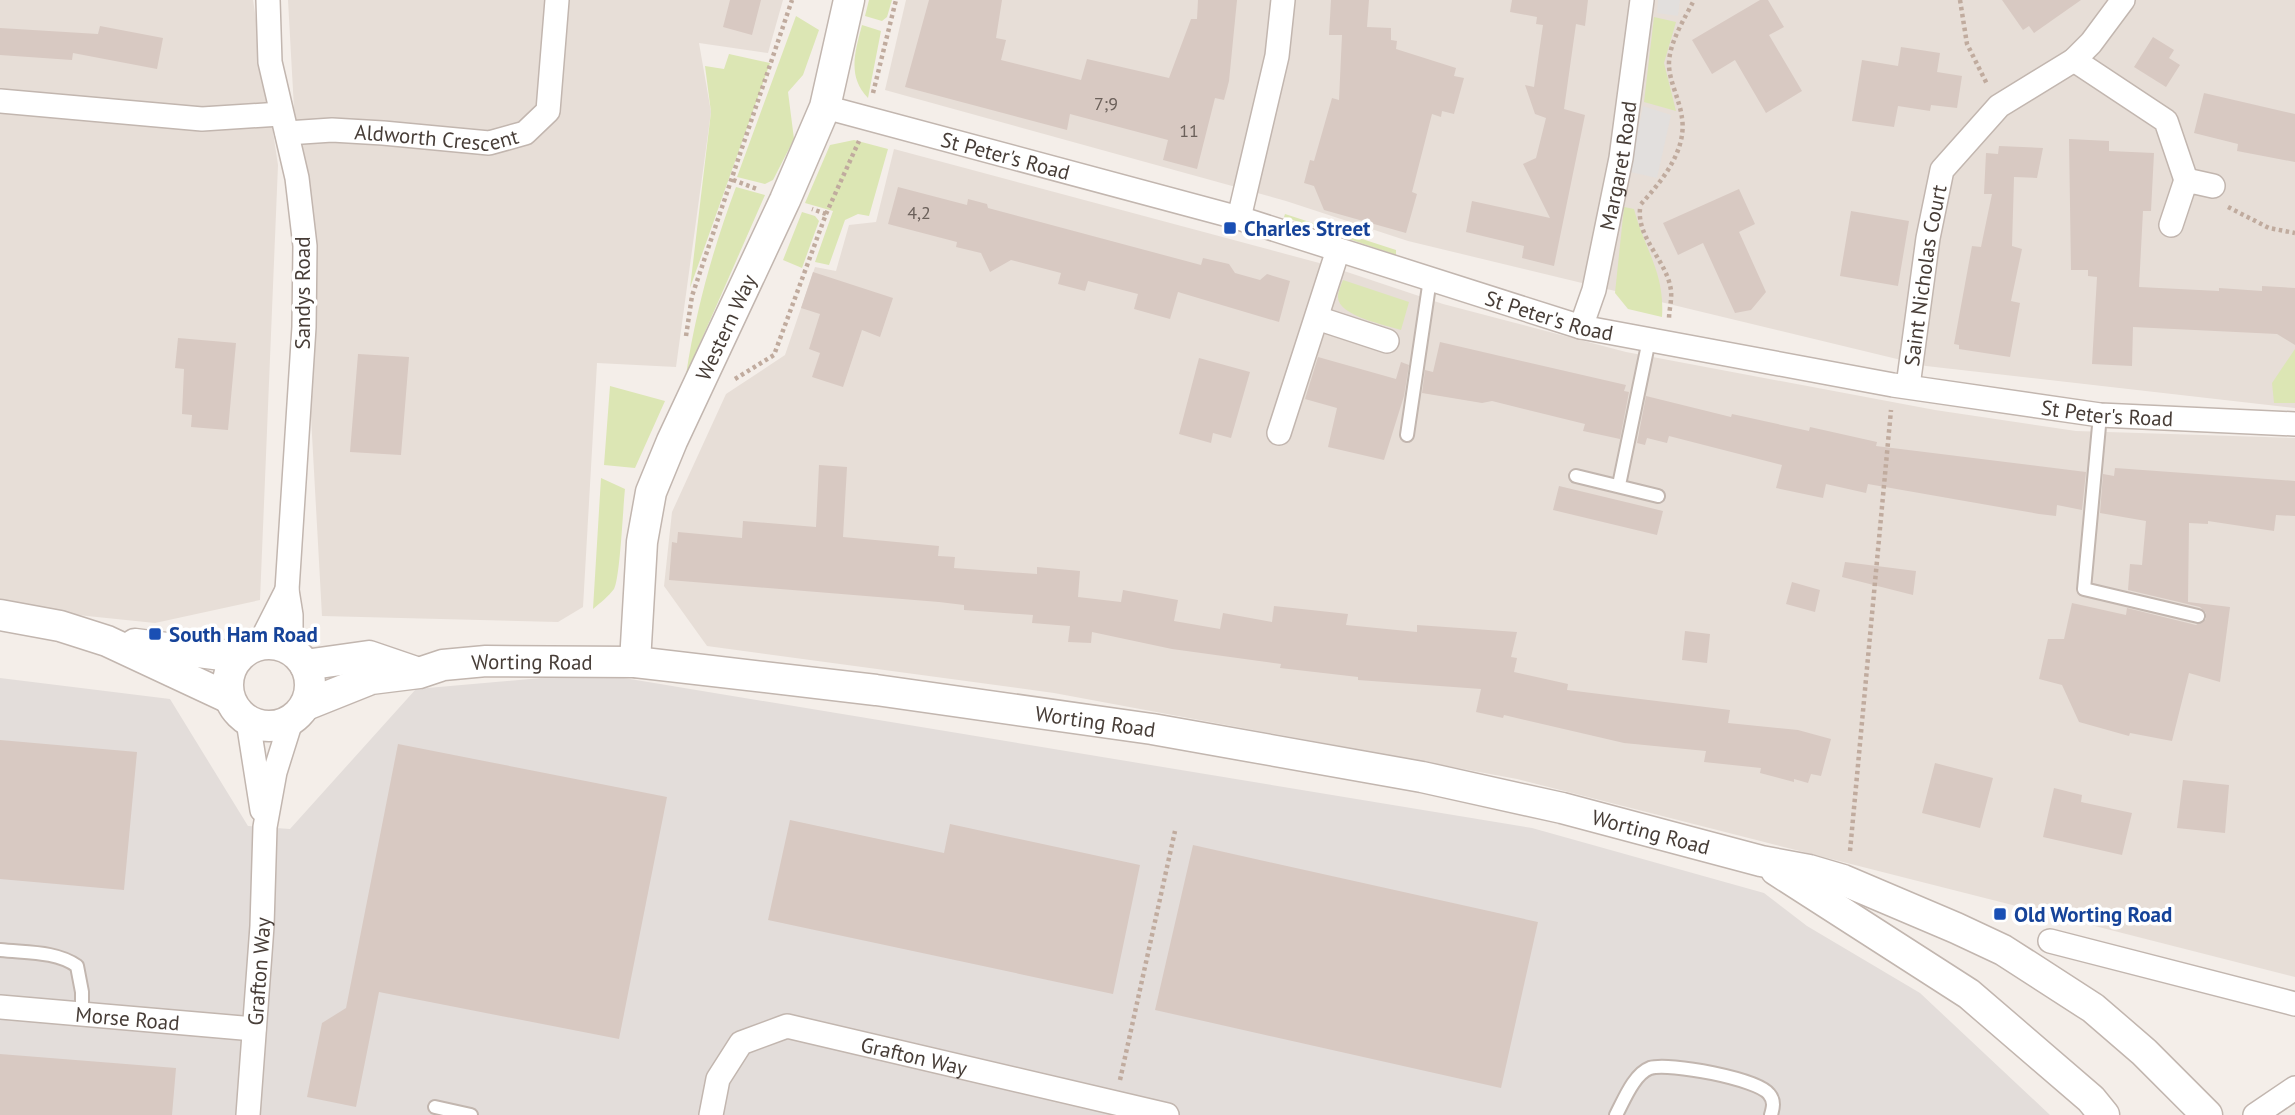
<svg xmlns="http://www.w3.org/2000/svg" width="2295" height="1115" viewBox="0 0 2295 1115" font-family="'PT Sans',sans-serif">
<rect width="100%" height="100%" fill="#f4eee9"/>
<!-- residential -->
<path fill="#e7ded7" d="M0,0h253l25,165 -18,435 -105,23 -155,-16z
M288,0h495l-15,53 -69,-10 12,69 -35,255 -79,-4 -14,244 -25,15 -236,-6z
M906,0h1389v408l-369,-42 -518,-125 -122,-40 -401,-111z
M894,149l429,115 120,40 183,48 309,58 141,21 219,7v539l-778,-198 -463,-86 -347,-47 -43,-60 8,-74 54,-118 59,-39 30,-88 21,4 13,-46 27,-3z"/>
<!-- industrial -->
<path fill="#e3ddda" d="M552,677l72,1 908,150 232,65 43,33 113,67 130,122h-2050v-437l170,21 78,127 42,3 126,-140z"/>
<!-- green -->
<path fill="#dce6b4" d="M869,0h23l-5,17 -5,4 -17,-5z
M796,16l23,14 -16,45 -15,17 6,47 -21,41 -8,4 -28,-7z
M1654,17l22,5 -12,41 12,48 -32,-9z
M862,25l19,6 -13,67c-21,-22 -13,-46 -6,-73z
M729,54l41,9 -80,225 21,-176 -6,-46 19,3z
M854,140l34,9 -19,67 -11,-2 -13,6 -16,45 -14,-3 18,-51 -28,-8 25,-58z
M736,187l29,8 -79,180c10,-66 27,-126 50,-188z
M1624,207l10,2c11,42 31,63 28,108l-34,-8 -13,-16z
M802,212l13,4 4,5 -17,47 -19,-8z
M1285,214l111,36v5l-112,-38z
M1343,280l66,22 -8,28c-15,-5 -63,-14 -63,-33 0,-5 3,-12 5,-17z
M2295,349v54h-21l-2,-20z
M610,386l55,15 -30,67 -31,-3z
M601,478l24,11c-2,18 -5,90 -11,100 -5,7 -14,14 -21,20z"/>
<!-- parking -->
<path fill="#e2dfdd" d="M1658,0h22l-2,16 -21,-3z
M1643,106l28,9 -14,63 -27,-6z"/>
<!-- building -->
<path fill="#d8c9c2" d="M730,0h31l-9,35 -29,-8z
M929,0h73l-6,38 10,2 -5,20 80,20 6,-21 82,19 22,-59h6l1,-19h39l-8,81 -5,19 -9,-2 -18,71 -34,-9 5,-20 -98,-26 -3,16 -162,-43z
M1331,0h38l-2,27 24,1v12l6,1 -1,8 60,19 -2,8 10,2 -10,36 -12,-3 -1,6 -9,-3 -20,78 5,2 -11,39 -82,-23 -10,-24 -10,-3 6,-23 4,1 18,-63 7,2 3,-65h-13z
M1512,0h76l-3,26 -9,-2 -12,85 21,6 -31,151 -32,-8 2,-12 -58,-14 6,-31 78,17 -27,-54 13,-6 10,-40 -11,-4 -10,-29 9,2 9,-62 -7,-1 1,-7 -27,-5z
M1760,0h8l16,27 -15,8 33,56 -36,22 -31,-53 -23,14 -20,-34z
M2002,0h79l-47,33 -5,-7 -6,4z
M100,26l63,12 -6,31 -84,-16 -1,7 -72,-5v-27l98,6z
M2153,37l21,13 -5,8 11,7 -14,22 -32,-20z
M1901,47l39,6 -3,19 25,4 -5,32 -26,-3 -1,6 -32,-5 -4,21 -42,-6 10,-61 36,6z
M2204,93l91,21v48l-58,-11 1,-7 -44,-11z
M2069,139l40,2v10l45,2 -3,58h-8l-4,76 80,4v-3l43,3v-5l33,2v57l-18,-11 -144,-7 -1,39 -40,-2 5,-87 -9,-1v-6h-17z
M1999,146l44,2 -6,30 -23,-1 -2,69 10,3 -11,52 9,2 -10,54 -51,-8v-4l-5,-1 18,-98 9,1 11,-53h-8l2,-41 12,1z
M898,187l69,18 1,-6 19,5 1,4 213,57 2,-7 26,6 6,9 25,7 7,-6 23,7 -11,41 -101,-30 -8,27 -36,-10 4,-15 -50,-13 -3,10 -27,-7 3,-11 -50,-13 -21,12 -9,-19 -25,-6 1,-5 -69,-18z
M1739,189l16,35 -16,8 27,60 -15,18 -16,3 -32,-70 -25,12 -15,-32z
M1851,211l58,10 -11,65 -58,-10z
M813,272l80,26 -13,39 -18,-7 -19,57 -31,-10 8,-24 -11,-4 11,-35 -19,-6z
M178,338l58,5 -8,87 -37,-3 1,-12 -10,-1 2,-45 -9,-1z
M1440,342l186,43 -2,6 5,1 -9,47 -37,-8 2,-7 -93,-23 -10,2 -60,-10 3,-23 8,2z
M358,354l51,3 -8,98 -51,-3z
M1318,357l78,22 5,-17 8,3 -5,31 -20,64 -56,-13 9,-39 -32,-9z
M1199,358l51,14 -19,66 -18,-5 -2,10 -32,-9z
M1646,396l85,21 1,-3 77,17 1,-4 67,15 -1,4 210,26 -4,38 -25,-5 -1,11 -17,-2 -171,-30 -2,9 -40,-9 -3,14 -47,-10 6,-23 -113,-29 -2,7 -20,-5 -2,7 -8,-2z
M819,465l28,2 -4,70 96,9 -1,10 17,1 -1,11 83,6v-7l43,4 -2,26 43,5 2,-12 55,10 -4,21 46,8 3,-16 49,9 2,-16 74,8 -2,11 71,7v-7l100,7 -6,25 6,1 -3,14 54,12 -1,6 163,20 -2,13 70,7 33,9 -10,37 -10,-2 -3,9 -14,-4v3l-34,-9 1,-5 -57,-6 2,-11 -82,-8 -120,-28 -1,3 -27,-6 5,-23 -123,-9v-3l-78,-9 1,-4 -109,-15 -80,-17 -1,11 -23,-1 2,-16 -38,-3 1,-8 -69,-5v-5l-25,-3 -270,-22 3,-38 5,1 1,-11 64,6 1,-17 73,6z
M2115,468l180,13v35l-19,-1 -2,16 -66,-10v3l-19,-1 -1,79 42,5 -10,75 -31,-9 -17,68 -42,-8 -1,3 -50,-14 -17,-37 -23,-6 9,-40h16l8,-36 54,12 1,-7 69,17 10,-6v-6l-6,-6 -72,-17 2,-26 12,1 4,-44 -46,-8 3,-39 11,2z
M1559,486l104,25 -6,24 -104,-25z
M1845,562l71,9 -3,24 -71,-18z
M1792,582l28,8 -5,22 -29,-8z
M1685,631l25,3 -3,29 -25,-3z
M0,740l137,12 -13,138 -124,-11z
M398,744l269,53 -48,242 -240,-47 -23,115 -49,-10 15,-74 24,-15z
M1935,763l58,15 -13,50 -58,-15z
M2183,780l46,5 -4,48 -48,-5z
M2054,788l28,7 -1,7 51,11 -10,42 -79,-18z
M790,820l154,33 6,-29 190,41 -27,129 -345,-74z
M1193,845l345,77 -37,166 -346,-78z
M0,1054l176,14 -4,47h-172z"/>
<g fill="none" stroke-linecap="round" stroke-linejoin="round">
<!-- service casing -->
<g stroke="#c2b6af" stroke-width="16">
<path id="service" d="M2100,415l-16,174 114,27
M1407,435l23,-156
M1576,476l82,20
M1619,485l30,-145
M0,950c26,3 56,1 77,16l5,26v22
M435,1107l36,8
M1616,1115c8,-15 18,-41 34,-47 19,-6 108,11 119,26 6,7 4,14 2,21"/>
</g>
<!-- minor casing -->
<g stroke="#c2b6af" stroke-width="26">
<g id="minor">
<path d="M268,0l2,62 27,116 8,68 -1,81 -17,263 4,25v35"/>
<path d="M2074,60l92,61 20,59"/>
<path d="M0,101l202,18 78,-5"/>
<path id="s1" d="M825,107l414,111 342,109 312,58 207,30 195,9"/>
<path id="s2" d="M287,133l45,-3 51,3 106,10 36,-10 23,-22 9,-111"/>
<path d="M1239,218l38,-162 6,-56"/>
<path d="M2171,225l15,-45 27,6"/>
<path d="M1317,318l70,23"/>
<path id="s3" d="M1581,327l13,-37 27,-132 21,-158"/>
<path id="s4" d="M1908,386l20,-148 14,-68 57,-64 75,-46 17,-17 32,-43"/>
<path d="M1279,433l59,-183"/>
<path d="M259,645l28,-55"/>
<path d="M248,721l14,89"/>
<path d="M2050,941l245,63"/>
<path id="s5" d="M0,1007l254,22"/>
<path id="s6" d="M248,1115l14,-189 3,-99 10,-55 16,-51"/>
<path id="s7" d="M711,1115l7,-36 23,-36 46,-17 380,89"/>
<path d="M2255,1115l40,-27"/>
</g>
</g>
<!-- tertiary casing -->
<g stroke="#c2b6af" stroke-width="33">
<g id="tertiary">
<path d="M0,615l60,11 47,15 122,57"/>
<circle cx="269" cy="685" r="41"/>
<path d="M135,644l103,13"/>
<path id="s8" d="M635,662l7,-120 9,-50 21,-51 113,-241 40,-93 24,-107"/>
<path d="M305,665l64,-9 44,15"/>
<path id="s9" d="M306,705l65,-26 48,-6 24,-8 43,-4 149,1 241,28 276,39 270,48 140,31 199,53 48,9 34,10 113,48 47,22 90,58 51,44 63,63"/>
<path d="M1776,870l193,124 122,105 13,16"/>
</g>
</g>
<!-- path -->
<path stroke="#c0ab9e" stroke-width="4.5" stroke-dasharray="3.5 3.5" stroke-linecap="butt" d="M1960,0l7,44 20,40
M873,93l23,-93
M733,180l24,9
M1641,204c20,-22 46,-53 41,-86 -2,-17 -12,-35 -13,-52 -1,-22 16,-48 25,-66
M2228,207l41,21 26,5
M1640,209c-3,30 28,53 31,82 1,9 -2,19 -2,28
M826,214l33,-73
M686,336l6,-40 100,-296
M735,379l39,-24 52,-141 -14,-5
M1850,851l41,-441
M1120,1080l55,-249"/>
<!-- service -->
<use href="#service" stroke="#fff" stroke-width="12"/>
<!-- minor -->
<use href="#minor" stroke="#fff" stroke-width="23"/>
<!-- tertiary -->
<use href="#tertiary" stroke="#fff" stroke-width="30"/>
</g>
<!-- markers -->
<g fill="#1a4fb4" stroke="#fff" stroke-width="2.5">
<rect x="1223" y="221" width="14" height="14" rx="3.5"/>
<rect x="148" y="627" width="14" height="14" rx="3.5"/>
<rect x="1993" y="907" width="14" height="14" rx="3.5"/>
</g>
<g text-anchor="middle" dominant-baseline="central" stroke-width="7" stroke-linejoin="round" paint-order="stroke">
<!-- number labels -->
<g font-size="18" fill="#6b605a">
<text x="1106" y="103">7;9</text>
<text x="1189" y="130">11</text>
<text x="919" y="212">4,2</text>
</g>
<!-- street labels -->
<g font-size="21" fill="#473d37" stroke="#fff">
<text stroke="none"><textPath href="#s2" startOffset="150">Aldworth Crescent</textPath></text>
<text stroke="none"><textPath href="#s1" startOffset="187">St Peter's Road</textPath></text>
<text stroke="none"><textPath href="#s3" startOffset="166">Margaret Road</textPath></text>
<text stroke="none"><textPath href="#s4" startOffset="112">Saint Nicholas Court</textPath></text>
<text transform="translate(302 293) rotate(-90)">Sandys Road</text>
<text stroke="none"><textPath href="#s1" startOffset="754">St Peter's Road</textPath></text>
<text stroke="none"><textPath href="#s8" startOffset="352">Western Way</textPath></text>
<text stroke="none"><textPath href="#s1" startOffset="1321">St Peter's Road</textPath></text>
<text stroke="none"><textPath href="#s9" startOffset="233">Worting Road</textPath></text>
<text stroke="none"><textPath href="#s9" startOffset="800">Worting Road</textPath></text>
<text stroke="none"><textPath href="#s9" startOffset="1367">Worting Road</textPath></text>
<text stroke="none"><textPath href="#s6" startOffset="144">Grafton Way</textPath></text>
<text stroke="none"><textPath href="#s5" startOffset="128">Morse Road</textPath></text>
<text stroke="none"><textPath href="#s7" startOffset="259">Grafton Way</textPath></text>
</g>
<!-- transit labels -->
<g font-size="21" font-weight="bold" fill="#164399" stroke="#fff" text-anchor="start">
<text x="1244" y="228">Charles Street</text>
<text x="169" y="634">South Ham Road</text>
<text x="2014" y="914">Old Worting Road</text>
</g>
</g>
</svg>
